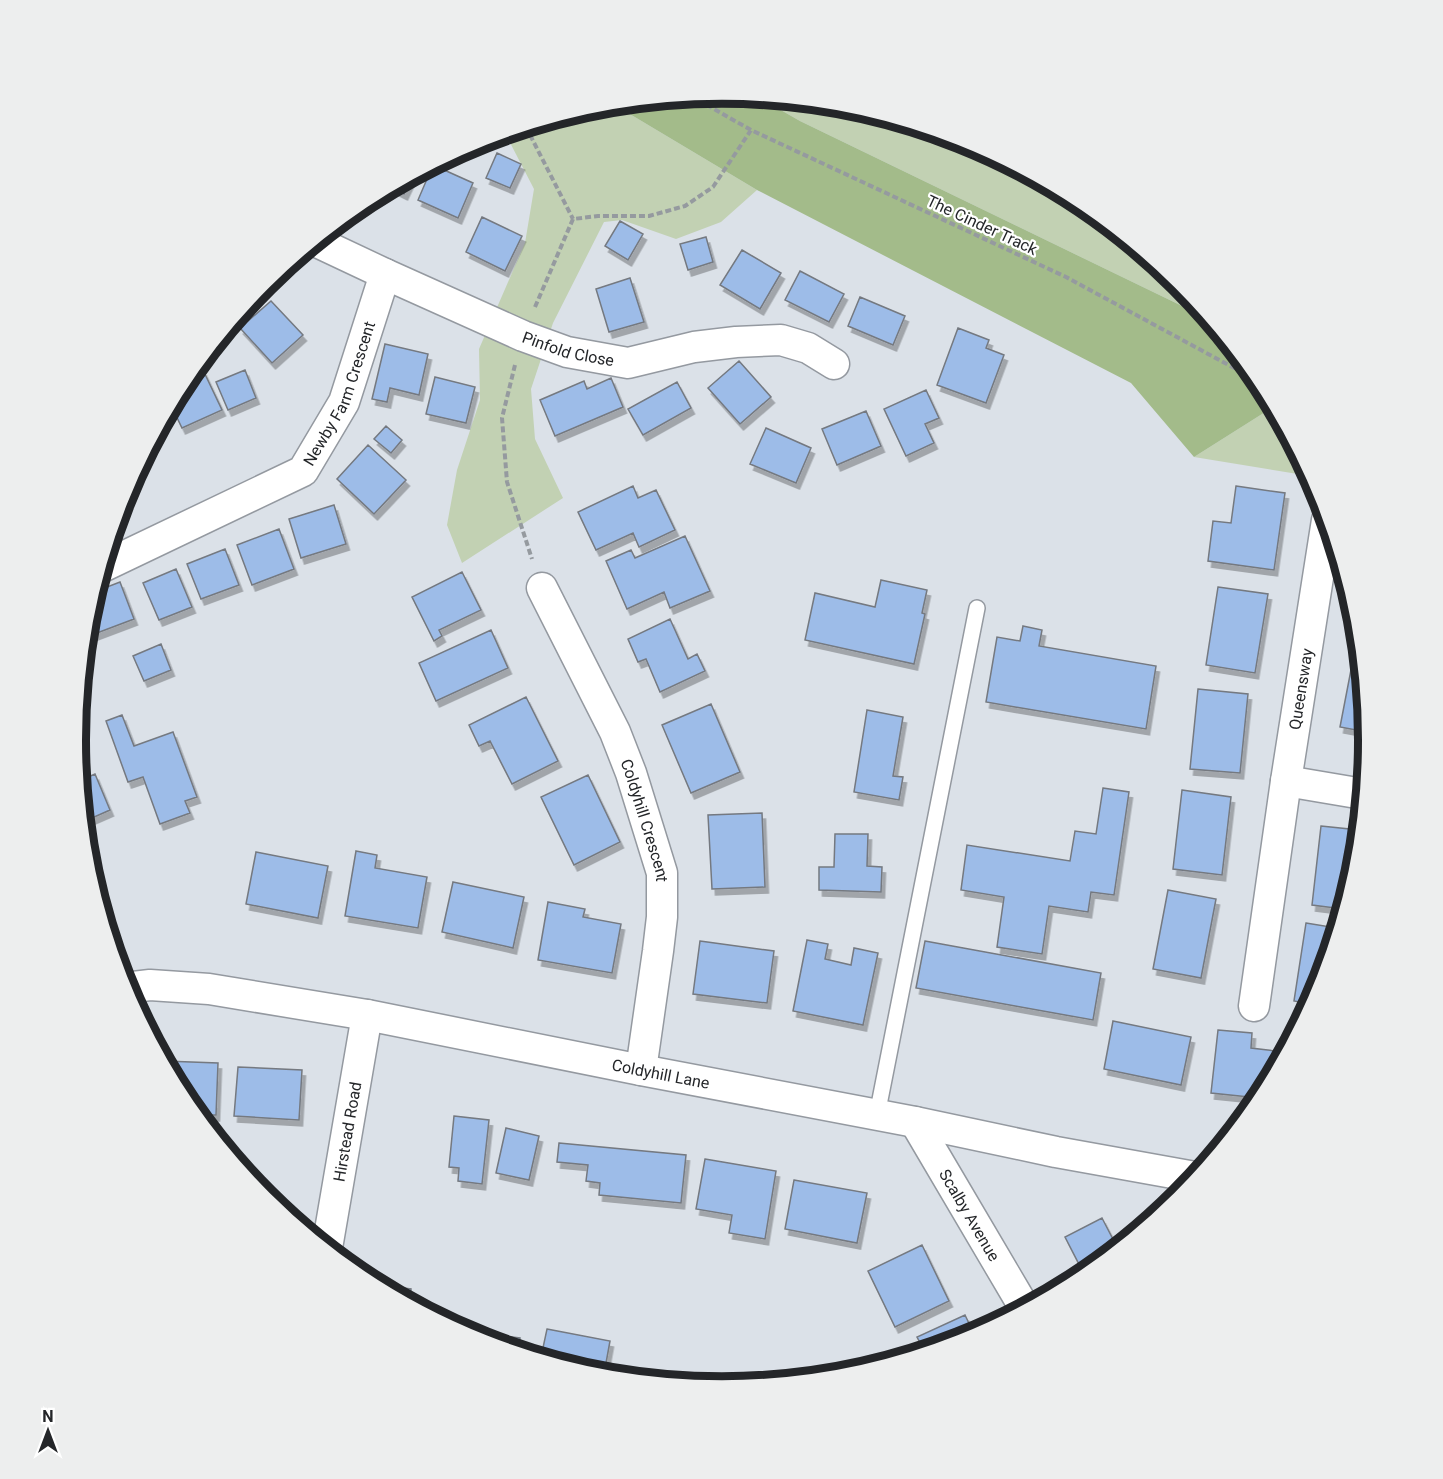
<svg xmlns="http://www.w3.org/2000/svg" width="1443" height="1479" viewBox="0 0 1443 1479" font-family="Roboto,sans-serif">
<defs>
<filter id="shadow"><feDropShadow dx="3.5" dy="6" stdDeviation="0" flood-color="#0004"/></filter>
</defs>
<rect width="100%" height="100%" fill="#dbe1e8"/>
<!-- green -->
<path fill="#c2d1b3" d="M758,97l90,8 121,37 112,60 98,81 30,36 -409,-198z
M613,104l144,86 -36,32 -45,17 -54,-19 -18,2 -51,101 -22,66 4,50 28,59 -101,65 -15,-38 10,-55 23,-70 -1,-51 46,-106 9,-54 -29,-56 91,-28z
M1273,407l37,69 -116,-19z"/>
<!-- forest -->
<path fill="#a3bb8a" d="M722,93l36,4 42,24 409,198 50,62 14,26 -79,50 -63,-74 -374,-193 -144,-86z"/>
<!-- building -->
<path fill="#9dbce8" stroke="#747980" stroke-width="1.5" filter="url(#shadow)" d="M497,153l24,11 -11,24 -24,-10z
M433,165l40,18 -15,35 -40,-18z
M413,175l-9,19 -14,-7z
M482,217l40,19 -17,35 -39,-19z
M620,221l23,13 -15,26 -23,-14z
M706,237l7,25 -25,8 -8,-26z
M742,250l39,23 -21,36 -40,-24z
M800,271l44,23 -15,28 -44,-22z
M630,278l14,44 -35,10 -13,-43z
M258,290l4,5 -23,19z
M860,297l45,19 -12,29 -45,-19z
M271,301l32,34 -31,28 -32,-35z
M958,328l31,12 -3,8 18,7 -18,48 -49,-18z
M385,344l43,10 -9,41 -29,-7 -3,14 -15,-3z
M739,361l32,36 -31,27 -32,-36z
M203,370l19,40 -40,18 -11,-23 15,-27z
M245,370l11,28 -28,12 -12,-28z
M435,377l40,10 -9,36 -40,-9z
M611,378l12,29 -68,29 -15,-36 44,-19 3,8z
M677,382l14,26 -48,27 -15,-26z
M926,390l13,28 -14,6 9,19 -28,13 -22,-47z
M866,411l15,35 -44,19 -15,-36z
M386,426l16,14 -11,13 -17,-14z
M766,428l45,20 -15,35 -46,-19z
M368,445l38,35 -32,34 -37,-35z
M633,486l5,12 18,-8 19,40 -36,17 -6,-14 -37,17 -18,-38z
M1236,486l49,7 -11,77 -66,-9 5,-40 18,2z
M334,505l12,39 -45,14 -12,-39z
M279,529l15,40 -42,16 -15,-40z
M685,536l25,55 -40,17 -6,-16 -37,17 -21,-48 25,-11 4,8z
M225,549l14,36 -38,14 -14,-35z
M176,569l16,38 -33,13 -16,-37z
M462,572l19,38 -42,20 3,6 -8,5 -22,-44z
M881,580l46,10 -5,23 3,1 -11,50 -109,-24 10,-47 60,14z
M120,582l14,37 -45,17 -3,-9 1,-14 7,-21z
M1218,587l50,7 -13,79 -49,-8z
M670,619l18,40 9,-5 8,17 -45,21 -14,-33 -8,3 -10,-23z
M1023,626l19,4 -3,16 117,20 -10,63 -160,-27 11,-65 23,4z
M491,630l17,38 -72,33 -17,-38z
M161,644l10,26 -27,11 -11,-25z
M1355,649h4l8,83 -27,-5z
M1198,689l50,5 -8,79 -50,-4z
M526,697l32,64 -46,23 -22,-43 -11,5 -10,-21z
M711,704l29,68 -49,21 -29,-68z
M867,710l36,7 -10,59 10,1 -4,23 -45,-8z
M122,715l12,31 39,-14 24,65 -12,4 5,12 -30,11 -17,-47 -15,5 -22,-61z
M95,774l15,36 -27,12 -4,-41z
M588,775l32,67 -46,23 -33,-68z
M1103,788l26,4 -15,103 -23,-3 -3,20 -39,-6 -7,48 -45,-7 7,-50 -43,-7 6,-45 103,16 5,-30 21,3z
M1182,790l49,7 -9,78 -49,-6z
M762,813l3,74 -53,2 -4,-74z
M1321,826l38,4 -3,36 -13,43 -31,-4z
M835,834h33l-1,32 15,1 -1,25 -62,-2v-23h15z
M356,851l21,4 -2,13 52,9 -9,51 -73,-12z
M256,852l72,14 -10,52 -72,-14z
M453,882l71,15 -11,51 -71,-16z
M1168,890l48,9 -15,79 -48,-9z
M548,902l37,7 -2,8 38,7 -9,49 -74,-13z
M1306,923l31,5 -18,59 -9,17 -16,-3z
M807,940l21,4 -3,15 26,6 3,-17 24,5 -15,72 -70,-14z
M700,941l74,10 -7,52 -74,-9z
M925,941l176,32 -8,47 -177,-32z
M1113,1021l78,16 -10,48 -77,-16z
M1218,1030l34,3 -1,15 33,4 -25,46 -48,-5z
M164,1061l54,2 -2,52h-19l-13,-17z
M238,1067l64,3 -3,50 -65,-4z
M454,1116l35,4 -7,64 -24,-3 1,-13 -10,-1z
M506,1128l33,8 -10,44 -33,-7z
M559,1143l127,12 -5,48 -82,-8 1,-12 -14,-2 2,-16 -31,-3z
M705,1159l71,12 -11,68 -36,-6 3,-18 -36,-6z
M794,1180l73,13 -10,50 -72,-14z
M1102,1218l15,29 -33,27 -19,-37z
M922,1245l27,56 -54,26 -27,-56z
M378,1285l33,4 -1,13z
M965,1315l9,19 -50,16 -7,-13z
M547,1329l63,12 -6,33h-9l-54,-17z
M463,1331l57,7 -1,12 -45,-13z"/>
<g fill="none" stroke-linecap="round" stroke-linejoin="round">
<!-- service casing -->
<g stroke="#9499a0" stroke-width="18">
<path id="service" d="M877,1115l100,-507"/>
</g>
<!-- minor casing -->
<g stroke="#9499a0" stroke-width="33">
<g id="minor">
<path id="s1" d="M315,241l70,33 138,62 44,16 61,11 66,-16 42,-5 45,-2 27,8 26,16"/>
<path d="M1327,520l-41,261 77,13"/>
<path id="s2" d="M102,567l201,-96 41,-69 41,-128"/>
<path id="s3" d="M542,588l73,144 16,41 31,100v44l-4,34 -17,119"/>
<path id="s4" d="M125,988l25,-3 59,4 158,26 274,55 274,52 141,30 139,25"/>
<path d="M1254,1006l32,-225"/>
<path id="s5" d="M915,1122l109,185"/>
<path id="s6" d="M327,1248l40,-233"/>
</g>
</g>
<!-- path -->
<path stroke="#959a9f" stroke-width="4" stroke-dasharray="6 3" stroke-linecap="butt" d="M691,96l60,34 315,147 194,105
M526,127l47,92
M535,307l38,-88 25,-3h51l36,-10 28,-19 38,-57
M515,365l-13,53 5,64 25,77"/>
<!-- service -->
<use href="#service" stroke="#fff" stroke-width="15"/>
<!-- minor -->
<use href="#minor" stroke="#fff" stroke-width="30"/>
</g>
<g text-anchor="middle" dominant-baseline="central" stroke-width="4.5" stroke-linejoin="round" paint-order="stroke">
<!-- street labels -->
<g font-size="16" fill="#242629" stroke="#fff">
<text transform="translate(982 225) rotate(25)">The Cinder Track</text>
<text stroke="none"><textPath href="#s1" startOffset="276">Pinfold Close</textPath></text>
<text stroke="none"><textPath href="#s2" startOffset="309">Newby Farm Crescent</textPath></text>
<text transform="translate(1301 689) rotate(-81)">Queensway</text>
<text stroke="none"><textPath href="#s3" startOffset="255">Coldyhill Crescent</textPath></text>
<text stroke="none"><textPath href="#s4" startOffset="544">Coldyhill Lane</textPath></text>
<text stroke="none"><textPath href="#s6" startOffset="118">Hirstead Road</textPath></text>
<text stroke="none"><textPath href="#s5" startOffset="108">Scalby Avenue</textPath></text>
</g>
</g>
<!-- crop -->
<path d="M0 0H1443V1479H0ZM86 740a636 636 0 1 1 1272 0a636 636 0 1 1-1272 0Z" fill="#edeeee" fill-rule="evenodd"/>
<path fill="none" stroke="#242629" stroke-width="8" d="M86 740a636 636 0 1 1 1272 0a636 636 0 1 1-1272 0Z"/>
<!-- north arrow -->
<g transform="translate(48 1431)" stroke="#ffffff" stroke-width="4.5" paint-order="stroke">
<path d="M0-4.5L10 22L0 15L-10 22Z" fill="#242629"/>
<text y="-9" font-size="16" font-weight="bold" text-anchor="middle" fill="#242629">N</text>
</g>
</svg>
